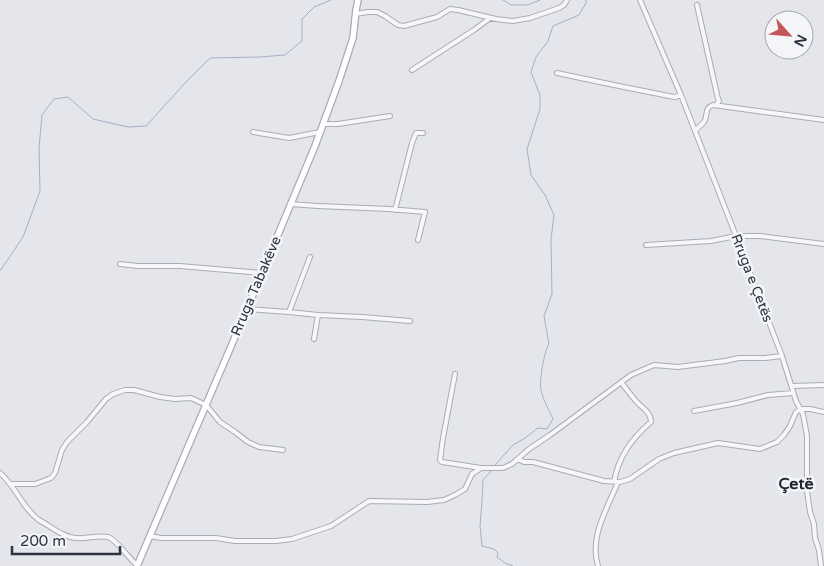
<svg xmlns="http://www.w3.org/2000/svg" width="824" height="566" viewBox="0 0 824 566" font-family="'Varela Round',sans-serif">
<rect width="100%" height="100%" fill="#e4e6eb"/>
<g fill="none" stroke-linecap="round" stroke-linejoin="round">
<!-- stream -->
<path stroke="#a4afc7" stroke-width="1" d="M503,0l8,5h17l12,-5
M0,271l23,-34 17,-46 -1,-43 3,-33 12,-16 14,-2 25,22 35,8 18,-1 39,-43 25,-25 50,-1 25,-2 17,-14v-22l12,-12 17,-7
M495,465l18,-20 12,-7 13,-10 9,1 6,-10c-4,-9 -10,-19 -12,-29 -2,-8 3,-39 8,-46l-5,-28 8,-22 -1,-55 3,-24 -9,-20 -14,-20 -4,-26 13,-40v-14l-9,-23 5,-15 12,-16 5,-15 26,-11 7,-12v-3
M491,471l-8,9 -1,21 -2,25 2,20 12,3 4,4 -1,4 8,6 8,3"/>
<!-- street casing -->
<g stroke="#aaacb5" stroke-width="6">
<path id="street" d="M640,0l41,95 55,141 46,120 14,45 7,13 4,22v55l3,21 4,12 1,14 4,12 2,16
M697,5l21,94 1,2 -3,4
M355,14l13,-2h9l8,4 13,9 6,1 33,-9 13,-8 8,1 38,9 17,2 17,-3 29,-10 5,-3 3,-5
M412,70l62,-40 16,-12
M557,73l57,12 55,11 6,1 6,-2
M323,124h15l52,-8
M695,131c3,-3 6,-6 9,-9 5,-8 -1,-13 9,-17l111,15
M253,132l36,6 31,-6
M290,204l28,2 71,3 36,3 -7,28
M395,210l17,-67 4,-10h7
M646,245l65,-4 25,-5h24l64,8
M120,264l18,2h42l82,7
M247,309l42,3 29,3 -4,24
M289,312l21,-55
M318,315l44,2 48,4
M455,374l-12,64 -3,22 2,2 39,6
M792,386l32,-1
M694,411l43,-8 31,-8 25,-2
M518,459l6,3h9l71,19 16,1 10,-3 29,-20 15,-6 44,-10 42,6 17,-7 7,-7 6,-9 6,-14 5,-3h9l14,3
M0,473c16,13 22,35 39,47 11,6 25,18 38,18 10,1 21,-3 31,-1 9,3 21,22 30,29
M614,482c4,-24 19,-45 37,-60 0,-10 -8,-13 -14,-20 -6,-6 -11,-14 -16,-20
M11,484h24l16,-6 4,-5 7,-23 5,-8 20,-20 19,-23 7,-5 12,-4h9l26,7 15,2 16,-1 15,7 14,17 15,10 13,10 11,5 24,3
M150,536l11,2h55l19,3h41l16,-2 39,-13 38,-25 58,1 17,-2 11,-5 10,-6 7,-15 9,-6h22l9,-4 17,-15 21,-14 81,-60 23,-10 24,2 47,-6 14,-3h26l17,-2
M598,566c-9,-29 9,-57 20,-84"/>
</g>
<!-- secondary casing -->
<g stroke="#aaacb5" stroke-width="8">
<path id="secondary" d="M137,566l110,-257 68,-163 24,-65 14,-43 3,-28 2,-10"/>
</g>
<!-- street -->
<use href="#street" stroke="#f7f7f9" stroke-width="4"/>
<!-- secondary -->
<use href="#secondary" stroke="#fff" stroke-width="5.5"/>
</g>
<g text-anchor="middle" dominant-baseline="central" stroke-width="5" stroke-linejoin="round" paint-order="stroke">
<!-- street labels -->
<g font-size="14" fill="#2e3242" stroke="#f4f5f8">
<text transform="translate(752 278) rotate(69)">Rruga e Çetës</text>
<text transform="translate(256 286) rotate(-67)">Rruga Tabakëve</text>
</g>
<!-- quarter labels -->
<g font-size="16" font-weight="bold" fill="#202333" stroke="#f4f5f8">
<text x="796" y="484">Çetë</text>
</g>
</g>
<!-- north arrow -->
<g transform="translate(789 35) rotate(117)"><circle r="24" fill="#f4f5f8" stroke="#a5a7af"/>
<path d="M0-4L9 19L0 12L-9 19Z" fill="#c25858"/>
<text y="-8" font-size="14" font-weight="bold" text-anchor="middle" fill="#2e3242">N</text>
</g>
<!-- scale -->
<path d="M12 546v8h108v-8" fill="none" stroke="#2e3242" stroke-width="2.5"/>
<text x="20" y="546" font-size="15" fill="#2e3242" stroke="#f4f5f8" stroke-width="4" paint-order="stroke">200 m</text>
</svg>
